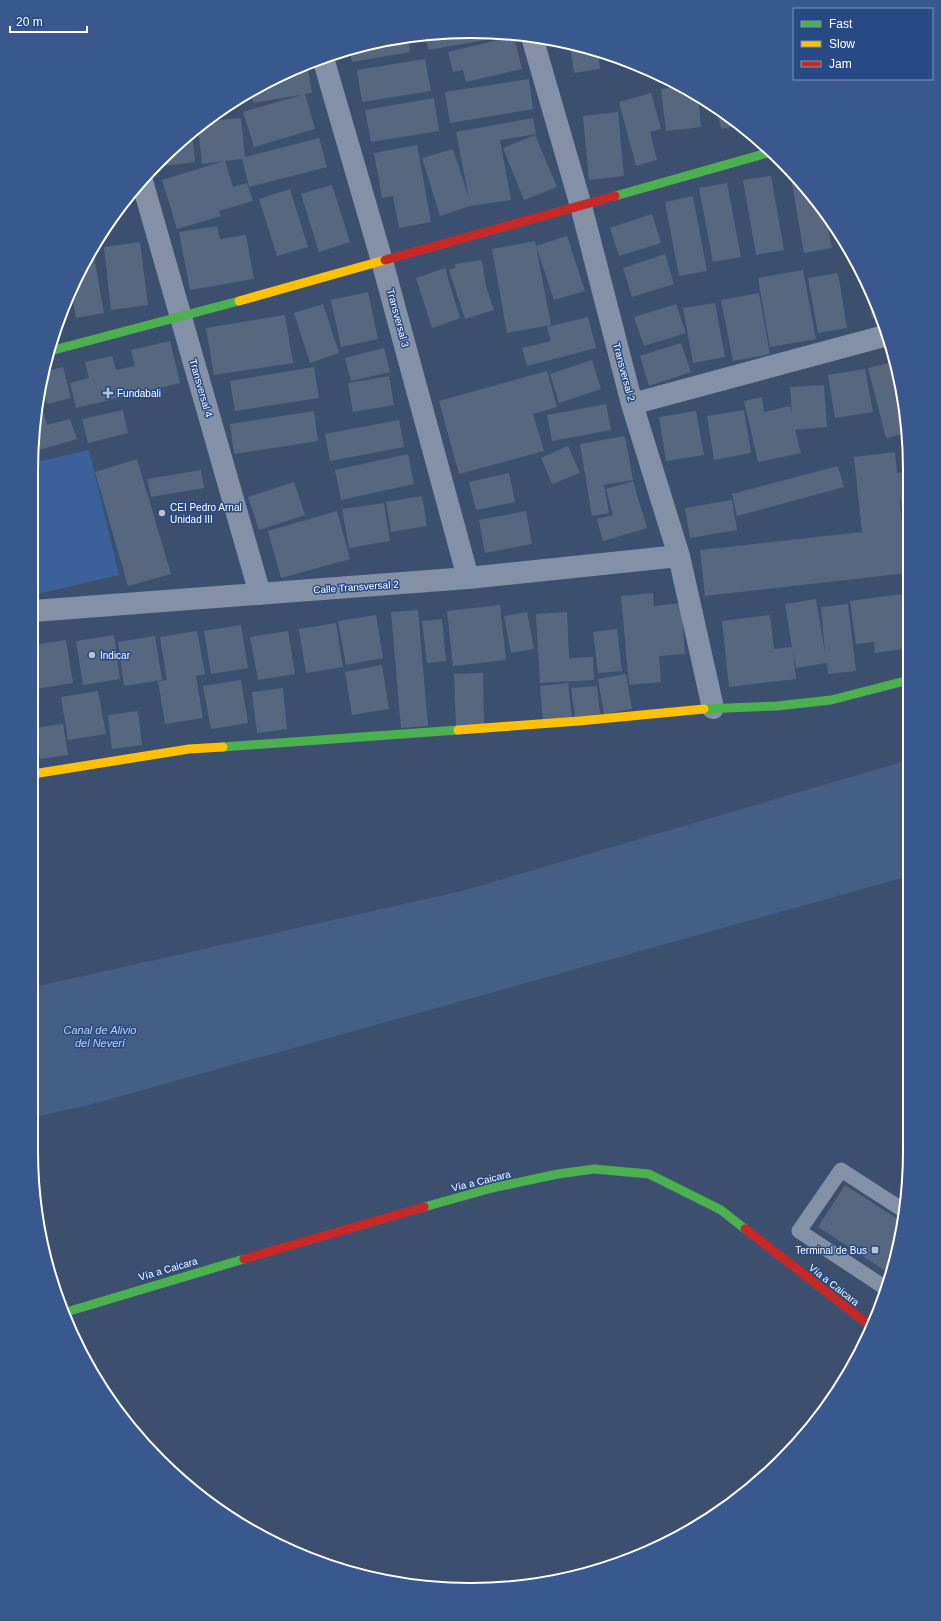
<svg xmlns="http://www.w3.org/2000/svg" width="941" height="1621" viewBox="0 0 941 1621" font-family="Helvetica,sans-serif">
<rect width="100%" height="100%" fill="#3c4f6f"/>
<!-- green -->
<path fill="#3c6099" d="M89,450l30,125 -86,20 -1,-132z"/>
<!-- water -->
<path fill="#455e86" d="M909,760v116l-820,229 -55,12v-130l428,-96z"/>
<!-- building -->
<path fill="#586780" d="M470,31l25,2 1,5 -68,12 -2,-15z
M514,36l8,33 -56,13 -3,-12 -10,2 -5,-20z
M408,37l2,15 -58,10 -2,-12 35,-11z
M570,44l28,8 2,17 -26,4z
M425,59l6,32 -69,11 -5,-32z
M307,63l5,30 -59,10 -2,-11z
M529,79l4,30 -83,14 -5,-31z
M681,87l17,9 3,31 -35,4 -5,-42z
M651,93l10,36 -11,3 7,28 -21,6 -17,-64z
M305,94l10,35 -61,18 -11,-35z
M699,97l14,7 -12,3z
M434,98l5,33 -68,11 -6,-32z
M231,103l1,6 -15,4 9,-8z
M717,107l10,8 12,10 -18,4z
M618,112l6,64 -35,4 -6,-64z
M241,118l4,39 74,-19 8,29 -78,20 -7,-28 -17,2 8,26 14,-4 6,18 -34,10 2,5 -44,13 -15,-49 62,-19 -22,3 -4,-36 9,-7z
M533,118l3,16 -36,6 11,60 -41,6 -30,10 -18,-58 31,-9 16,50 -13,-67z
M192,133l3,29 -40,5 5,-7z
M535,135l22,52 -33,13 -21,-52z
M417,145l14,77 -32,6 -6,-32 -11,2 -8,-45z
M771,176l13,74 -28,5 -13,-75z
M791,178h4l31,40 6,30 -28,5z
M727,183l14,74 -28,5 -14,-74z
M332,185l18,57 -31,10 -18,-58z
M290,189l18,58 -31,9 -18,-57z
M693,196l14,75 -28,5 -14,-74z
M652,214l9,29 -42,13 -9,-28z
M217,226l3,13 26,-4 8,44 -64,11 -11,-58z
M567,236l18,55 -31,9 -18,-54z
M535,241l16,84 -44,8 -15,-84z
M140,242l8,63 -37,5 -7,-63z
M93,251l11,62 -28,5 -4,-24z
M665,254l9,30 -42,13 -9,-29z
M482,260l4,27 8,23 -29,9 -16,-49 7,-3 -1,-3z
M445,268l15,50 -28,10 -16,-50z
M803,270l13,69 -46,8 -12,-69z
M838,273l9,55 -29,5 -10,-55z
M865,281l16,35 -9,2z
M368,292l10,47 -37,8 -10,-47z
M759,293l11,61 -37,7 -12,-61z
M715,303l10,54 -32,6 -10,-55z
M323,304l16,49 -29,10 -16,-50z
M676,304l10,29 -42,13 -10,-29z
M285,315l8,48 -79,12 -8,-47z
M588,317l8,31 -69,18 -5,-18 29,-7 -4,-14z
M170,341l10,42 -104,25 -6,-25 19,-5 -4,-16 27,-6 4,14 19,-4 -4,-16z
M681,343l10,29 -42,14 -9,-30z
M384,348l6,24 -39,9 -6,-23z
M592,360l9,29 -42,14 -9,-29z
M893,362l14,71 -21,5 -18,-70z
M63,367l8,31 -24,6 -4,-17 3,-16z
M314,367l5,31 -84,13 -5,-30z
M865,369l8,43 -38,6 -7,-43z
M547,371l10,36 -24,7 11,37 -85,23 -20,-73z
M389,376l5,29 -41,7 -5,-29z
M824,385l3,42 -32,3 6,23 -43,9 -14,-61 18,-4 2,15 26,-6 2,8 -2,-27z
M40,401l7,24 23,-6 7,20 -45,13v-10z
M606,404l5,26 -59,11 -5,-26z
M123,410l5,23 -40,10 -6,-24z
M744,410l7,43 -37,7 -7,-44z
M314,411l4,30 -84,13 -4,-30z
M696,411l8,44 -38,6 -7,-44z
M399,420l5,27 -74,14 -5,-27z
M625,436l8,44 -29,5 5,28 -17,3 -12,-72z
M568,446l12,27 -28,11 -11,-26z
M895,452l2,21 12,-2v62h-2l-8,-39 9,79 -203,23 -5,-46 162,-18 -8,-75z
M408,454l6,30 -73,16 -6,-30z
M137,459l34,115 -43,12 -33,-114z
M838,466l6,21 -107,29 -5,-22z
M201,470l3,18 -53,9 -4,-18z
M509,473l6,29 -39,8 -7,-28z
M633,481l14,47 -44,13 -6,-22 16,-4 -7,-26z
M294,482l11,33 -46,15 -11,-33z
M422,496l5,30 -36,6 -5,-30z
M732,500l5,30 -47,8 -5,-30z
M384,503l6,38 -41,7 -7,-39z
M337,511l13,48 -69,19 -13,-47z
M526,511l6,33 -47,9 -6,-33z
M653,593l1,13 27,-3 4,51 -26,2 2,26 -32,3 -8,-89z
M909,593v55l-34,5 -1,-11 -18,2 -6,-43z
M816,599l9,54 -4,-46 27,-3 8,67 -28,3 -1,-11 -31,5 -3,-19 3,30 -67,8 -7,-66 48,-6 4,34 18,-2 -7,-43z
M500,605l6,55 -53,6 -6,-55z
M418,610l10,116 -27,2 -10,-116z
M527,612l7,37 -23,4 -7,-37z
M567,612l2,46 24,-1 1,23 -54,3 -4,-69z
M376,615l7,43 -37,7 -8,-44z
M442,619l4,42 -19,2 -5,-42z
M336,623l7,44 -37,6 -7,-44z
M241,625l7,43 -37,6 -7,-43z
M617,629l5,42 -24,2 -5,-41z
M197,631l8,43 -9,2 7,42 -38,6 -7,-43 9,-1 -7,-43z
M288,631l7,43 -37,6 -8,-43z
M114,635l6,44 -37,6 -7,-44z
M155,636l7,44 -38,6 -6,-44z
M66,640l7,43 -37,6 -3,-18v-26z
M382,665l7,44 -37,6 -7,-43z
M483,673l1,52 -28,1 -2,-52z
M626,674l6,35 -28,5 -6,-35z
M241,680l7,43 -37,6 -8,-43z
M568,683l4,34 -29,3 -3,-34z
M597,686l3,28 -25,3 -4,-29z
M283,688l4,41 -30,4 -5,-41z
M98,691l8,43 -38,6 -7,-43z
M138,711l4,34 -30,4 -4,-34z
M63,724l5,31 -28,4 -5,-31z
M845,1185l56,36 -11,53 -72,-47z"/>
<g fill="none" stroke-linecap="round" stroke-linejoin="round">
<!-- lane -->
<path stroke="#8390a5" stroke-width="15" d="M887,1289l-88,-58 42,-61 62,40"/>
<!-- street -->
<path stroke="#8390a5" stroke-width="22" d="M532,37l49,169 51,198 47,152 34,152
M323,58l59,203 86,317
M142,181l118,413
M632,404l256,-69
M33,611l435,-33 211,-22"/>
<!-- fast -->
<path stroke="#4caf50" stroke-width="9" d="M615,196l156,-44
M50,351l189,-50
M704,709l73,-3 54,-6 78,-20
M223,747l235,-17
M424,1207l68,-19 66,-14 36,-5 55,5 72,36 24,19
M63,1313l181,-54"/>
<!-- slow -->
<path stroke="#ffc107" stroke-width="9" d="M239,301l146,-41
M458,730l121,-9 125,-12
M33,774l156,-25 34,-2"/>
<!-- jam -->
<path stroke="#c62828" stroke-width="9" d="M385,260l230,-64
M745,1229l125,97
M244,1259l180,-52"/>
</g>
<!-- markers -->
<g fill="#bbc1cd" stroke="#274a84" stroke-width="1.5">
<path d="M106 387h4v4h4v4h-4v4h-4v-4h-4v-4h4z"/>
<circle cx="162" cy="513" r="4"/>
<circle cx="92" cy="655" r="4"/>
<rect x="871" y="1246" width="8" height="8" rx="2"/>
</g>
<g text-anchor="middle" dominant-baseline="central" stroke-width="3" stroke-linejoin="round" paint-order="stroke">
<!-- street labels -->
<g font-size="10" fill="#fff" stroke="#274a84">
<text transform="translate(398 318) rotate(75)">Transversal 3</text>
<text transform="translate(624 372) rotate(75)">Transversal 2</text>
<text transform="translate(201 388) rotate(74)">Transversal 4</text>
<text transform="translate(356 587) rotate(-4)">Calle Transversal 2</text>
<text transform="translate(481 1181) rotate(-14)">Vía a Caicara</text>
<text transform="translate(168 1269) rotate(-16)">Vía a Caicara</text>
<text transform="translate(834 1285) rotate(38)">Vía a Caicara</text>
</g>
<!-- poi labels -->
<g font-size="10" fill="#fff" stroke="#274a84" text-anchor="start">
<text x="117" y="393">Fundabali</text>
<text x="170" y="507">CEI Pedro Arnal<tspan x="170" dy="12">Unidad III</tspan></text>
<text x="100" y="655">Indicar</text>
<text x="867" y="1250" text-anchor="end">Terminal de Bus</text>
</g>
<!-- water labels -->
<g font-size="11" font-style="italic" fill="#bdd1ee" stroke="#274a84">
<text x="100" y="1030">Canal de Alivio<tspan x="100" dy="13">del Neverí</tspan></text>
</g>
</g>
<!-- crop -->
<path d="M0 0H941V1621H0ZM470 38H471A432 432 0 0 1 903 470V1151A432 432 0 0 1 471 1583H470A432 432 0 0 1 38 1151V470A432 432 0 0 1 470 38Z" fill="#38588e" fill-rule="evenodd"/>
<path fill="none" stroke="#fff" stroke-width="2" d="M470 38H471A432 432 0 0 1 903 470V1151A432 432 0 0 1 471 1583H470A432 432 0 0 1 38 1151V470A432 432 0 0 1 470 38Z"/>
<!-- legend -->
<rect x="793" y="8" width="140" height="72" fill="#274a84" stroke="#7d92b5"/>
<rect x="801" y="21" width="20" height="6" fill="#4caf50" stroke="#7d92b5"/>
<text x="829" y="28" font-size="12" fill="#ffffff">Fast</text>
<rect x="801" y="41" width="20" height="6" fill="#ffc107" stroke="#7d92b5"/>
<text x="829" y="48" font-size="12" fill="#ffffff">Slow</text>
<rect x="801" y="61" width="20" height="6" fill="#c62828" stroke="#7d92b5"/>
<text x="829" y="68" font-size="12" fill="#ffffff">Jam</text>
<!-- scale -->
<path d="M10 26v6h77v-6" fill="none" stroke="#ffffff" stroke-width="2"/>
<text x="16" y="26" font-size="12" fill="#ffffff" stroke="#274a84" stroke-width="3" paint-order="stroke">20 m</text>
</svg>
